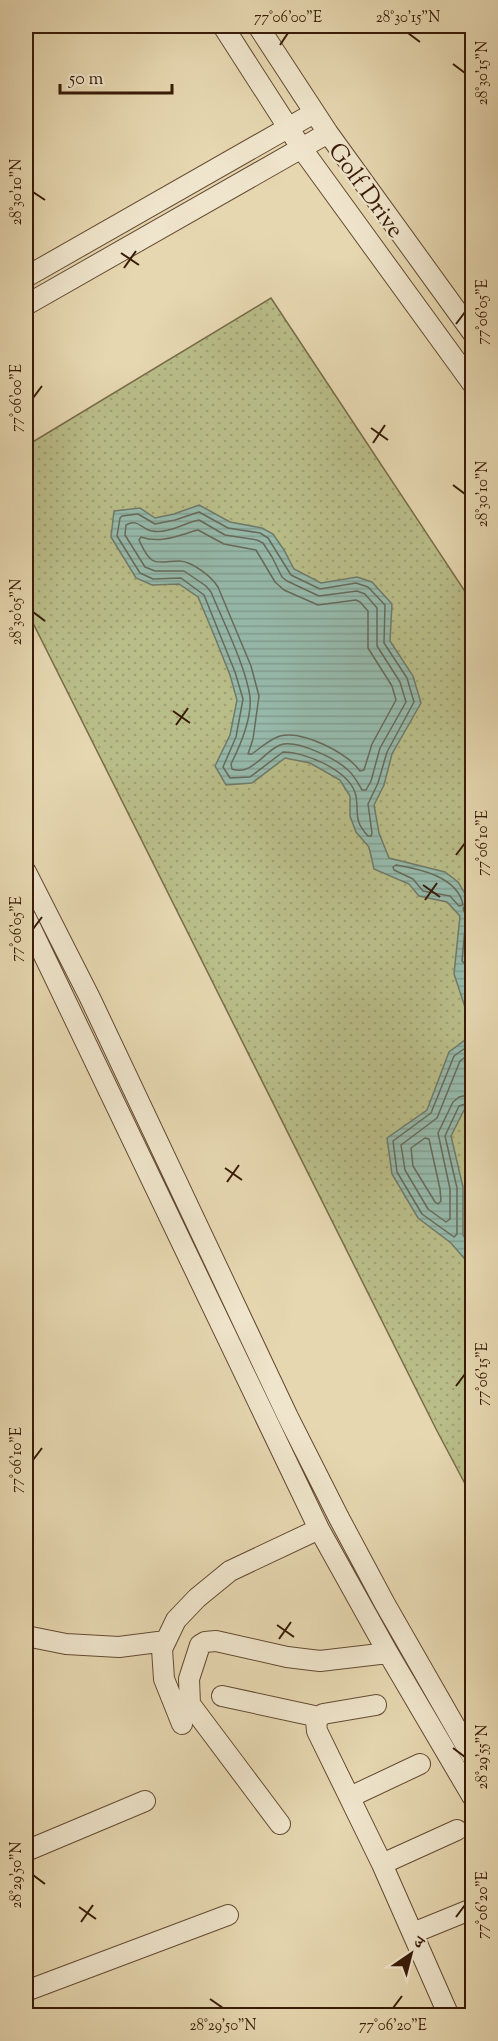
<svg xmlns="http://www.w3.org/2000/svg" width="498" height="2041" viewBox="0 0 498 2041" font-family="'Sorts Mill Goudy','Noto Serif Devanagari',serif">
<defs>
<pattern id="grass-dots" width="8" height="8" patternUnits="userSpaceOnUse" patternTransform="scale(1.5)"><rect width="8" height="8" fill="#b9bd88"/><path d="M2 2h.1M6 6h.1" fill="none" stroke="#a0a274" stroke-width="1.8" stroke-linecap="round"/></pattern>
<pattern id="water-rules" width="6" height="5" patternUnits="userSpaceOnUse" patternTransform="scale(1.5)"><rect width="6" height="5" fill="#96baac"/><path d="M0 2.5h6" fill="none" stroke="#829f92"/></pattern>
</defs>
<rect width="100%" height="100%" fill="#e6d7b0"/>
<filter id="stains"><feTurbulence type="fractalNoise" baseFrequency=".00333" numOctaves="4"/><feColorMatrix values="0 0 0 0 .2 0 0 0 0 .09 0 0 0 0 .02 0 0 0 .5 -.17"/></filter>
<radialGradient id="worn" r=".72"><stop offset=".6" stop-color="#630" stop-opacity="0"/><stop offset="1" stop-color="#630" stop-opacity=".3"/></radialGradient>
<!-- grass -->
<path fill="url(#grass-dots)" stroke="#786c48" stroke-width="1.5" d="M271,298l201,304v895l-36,-68 -410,-820v-163z"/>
<!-- water -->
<path fill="url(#water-rules)" stroke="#707a6a" stroke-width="1.5" d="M199,505l31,17 32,6 11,6 11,16 10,19 27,14 36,-6 15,5 20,22 -2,37 23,35 8,27 -29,51 -8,31 -10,20 5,28 10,25 56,14 13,10 14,23v49l-3,20 3,11v19l-6,6 -12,-36 6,-58 -13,-14 -28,-6 -10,-12 -35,-15 -5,-22 -13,-15 -6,-16v-20l-10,-16 -30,-17 -25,-5 -33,25 -26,2 -11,-19 15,-31 7,-35 -7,-25 -18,-45 -14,-33 -19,-13 -27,1 -16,-7 -25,-41 3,-26 26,-3 15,10 19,-4z
M472,1038v69l-8,3 -13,26 12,51v48l9,12v24l-3,-7 -18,-21 -33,-25 -26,-44 -5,-36 40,-28 22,-58 16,-12z"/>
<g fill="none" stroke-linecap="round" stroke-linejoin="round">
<!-- shore -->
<path stroke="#676a5a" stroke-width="1.5" d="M199,512l29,16 32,5 8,5 23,37 29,14 36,-6 12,4 17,18 -1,38 23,35 7,24 -27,50 -9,31 -10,21 4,29 -1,3h-3c-15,-16 -9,-22 -12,-40 -5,-25 -50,-44 -73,-44l-33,25 -20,1 -7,-11 13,-30 7,-38 -8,-27 -31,-77 -23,-17 -28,1 -13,-6 -23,-37 3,-18 2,-2 16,-2 17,10 20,-4z
M199,520l26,15 32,5 6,3 9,14 10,20 5,4 32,15 38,-5 8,3 12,14v38l23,36 6,20 -26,46 -9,33 -5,9h-4c-4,-7 -8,-15 -14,-20 -12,-11 -51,-31 -68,-25 -17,7 -28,31 -48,24l-1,-5c9,-18 21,-46 19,-67 -4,-30 -27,-76 -39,-105l-5,-6 -22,-15h-29l-10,-4 -20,-32 1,-10c12,-7 15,4 26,6 16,3 32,-8 47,-11z
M198,530l26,14 32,6 19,32 9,8 34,15 38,-5 4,2 8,9v37l24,38 4,14 -24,44 -8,26 -4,1c-13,-18 -57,-41 -80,-35 -10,3 -20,12 -28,18h-4l5,-15 6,-43 -8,-30 -33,-79c-6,-10 -25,-25 -38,-26 -8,-1 -21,4 -28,-1 -6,-4 -10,-14 -13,-20l2,-3c20,7 38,-2 57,-7z
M396,865c24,4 62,12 67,40l-4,1 -9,-10 -27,-5 -10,-12 -19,-9 -1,-3z
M472,907l-7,-1 -2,2 3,9 -4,44 3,3 7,-2
M472,1044l-4,2 -14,10 -23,57 -38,28 4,31 25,42 32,23 3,-3v-46l-12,-52 14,-30 13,-4
M472,1052l-12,9 -23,57 -36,27 4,25 23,39 18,13 4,-3v-30l-12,-56 15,-31 6,-5 13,-3
M425,1138l4,1 11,50 1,12 -3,3 -3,-2 -22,-36 -2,-18z"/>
<!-- minor casing -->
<g stroke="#644a31" stroke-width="22">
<path id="minor" d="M223,26l79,123 170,234
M258,26l70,107 144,199
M26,277l288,-164
M26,305l302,-172
M26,872l64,126 198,419 51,101 46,86 87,152
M26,918l293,611 69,124 84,143
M26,1636l40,8 53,3 47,-6
M222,1696l97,21
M376,1705l-53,9 -7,7 1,10 65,133 67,152
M182,1724l-18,-45 -2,-30 14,-29 21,-22 33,-27 89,-42
M350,1797l70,-33
M280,1824l-90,-120 -1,-25 11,-34 5,-3 11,-1 71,16 33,4 68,-8
M26,1851l119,-50
M382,1864l75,-34
M413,1933l59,-24
M26,1991l202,-76"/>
</g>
<!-- minor -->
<use href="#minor" stroke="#efe5cc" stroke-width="20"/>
</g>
<!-- ticks -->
<path fill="none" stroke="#381b07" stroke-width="2" d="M408,33l12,9M280,45l8,-12M453,64l12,9M33,192l12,8M121,253l18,12M124,268l12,-17M456,324l9,-12M33,398l9,-12M371,428l17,12M373,443l12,-18M453,485l12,9M33,612l12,9M173,711l17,12M176,725l12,-17M456,855l9,-12M423,885l17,12M425,900l12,-17M33,929l9,-12M225,1168l17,12M227,1182l12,-17M456,1386l9,-12M33,1460l9,-12M277,1625l17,12M279,1639l12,-17M453,1748l12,9M33,1875l12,9M79,1907l17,12M456,1917l9,-12M81,1922l12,-17M210,1999l13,9M393,2008l9,-12"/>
<g text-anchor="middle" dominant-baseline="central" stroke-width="4.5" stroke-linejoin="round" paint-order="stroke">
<!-- street labels -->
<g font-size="24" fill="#381b07" stroke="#efe5cc">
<text transform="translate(365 191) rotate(54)">Golf Drive</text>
</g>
</g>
<!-- margin -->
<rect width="498" height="2041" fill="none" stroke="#e6d7b0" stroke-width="66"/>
<!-- north arrow -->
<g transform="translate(411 1954) rotate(35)" stroke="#efe5cc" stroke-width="4.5" paint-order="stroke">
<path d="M0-4.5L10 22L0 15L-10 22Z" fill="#381b07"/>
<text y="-9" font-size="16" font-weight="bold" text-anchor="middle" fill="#381b07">उ</text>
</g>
<!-- scale -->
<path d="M60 84v9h112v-9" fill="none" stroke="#381b07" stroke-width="3"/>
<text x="69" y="84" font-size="18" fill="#381b07" stroke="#efe5cc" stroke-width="4.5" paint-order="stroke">50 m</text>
<rect x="33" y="33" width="432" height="1975" fill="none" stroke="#381b07" stroke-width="2"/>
<g font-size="15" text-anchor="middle" fill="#381b07">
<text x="288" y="22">77°06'00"E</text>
<text x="408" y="22">28°30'15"N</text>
<text transform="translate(482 73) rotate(-90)" y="5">28°30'15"N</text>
<text transform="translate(16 192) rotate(-90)" y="5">28°30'10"N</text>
<text transform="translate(482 312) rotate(-90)" y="5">77°06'05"E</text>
<text transform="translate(16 398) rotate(-90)" y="5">77°06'00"E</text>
<text transform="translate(482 494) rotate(-90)" y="5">28°30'10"N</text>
<text transform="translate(16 612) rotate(-90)" y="5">28°30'05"N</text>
<text transform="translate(482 843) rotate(-90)" y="5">77°06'10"E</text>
<text transform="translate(16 929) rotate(-90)" y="5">77°06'05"E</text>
<text transform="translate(482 1374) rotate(-90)" y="5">77°06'15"E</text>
<text transform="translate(16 1460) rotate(-90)" y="5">77°06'10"E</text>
<text transform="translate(482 1757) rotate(-90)" y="5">28°29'55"N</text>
<text transform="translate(16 1875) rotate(-90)" y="5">28°29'50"N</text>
<text transform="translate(482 1905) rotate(-90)" y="5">77°06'20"E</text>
<text x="223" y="2030">28°29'50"N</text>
<text x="393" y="2030">77°06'20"E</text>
</g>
<rect width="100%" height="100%" filter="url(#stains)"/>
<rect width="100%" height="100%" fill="url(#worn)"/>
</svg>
